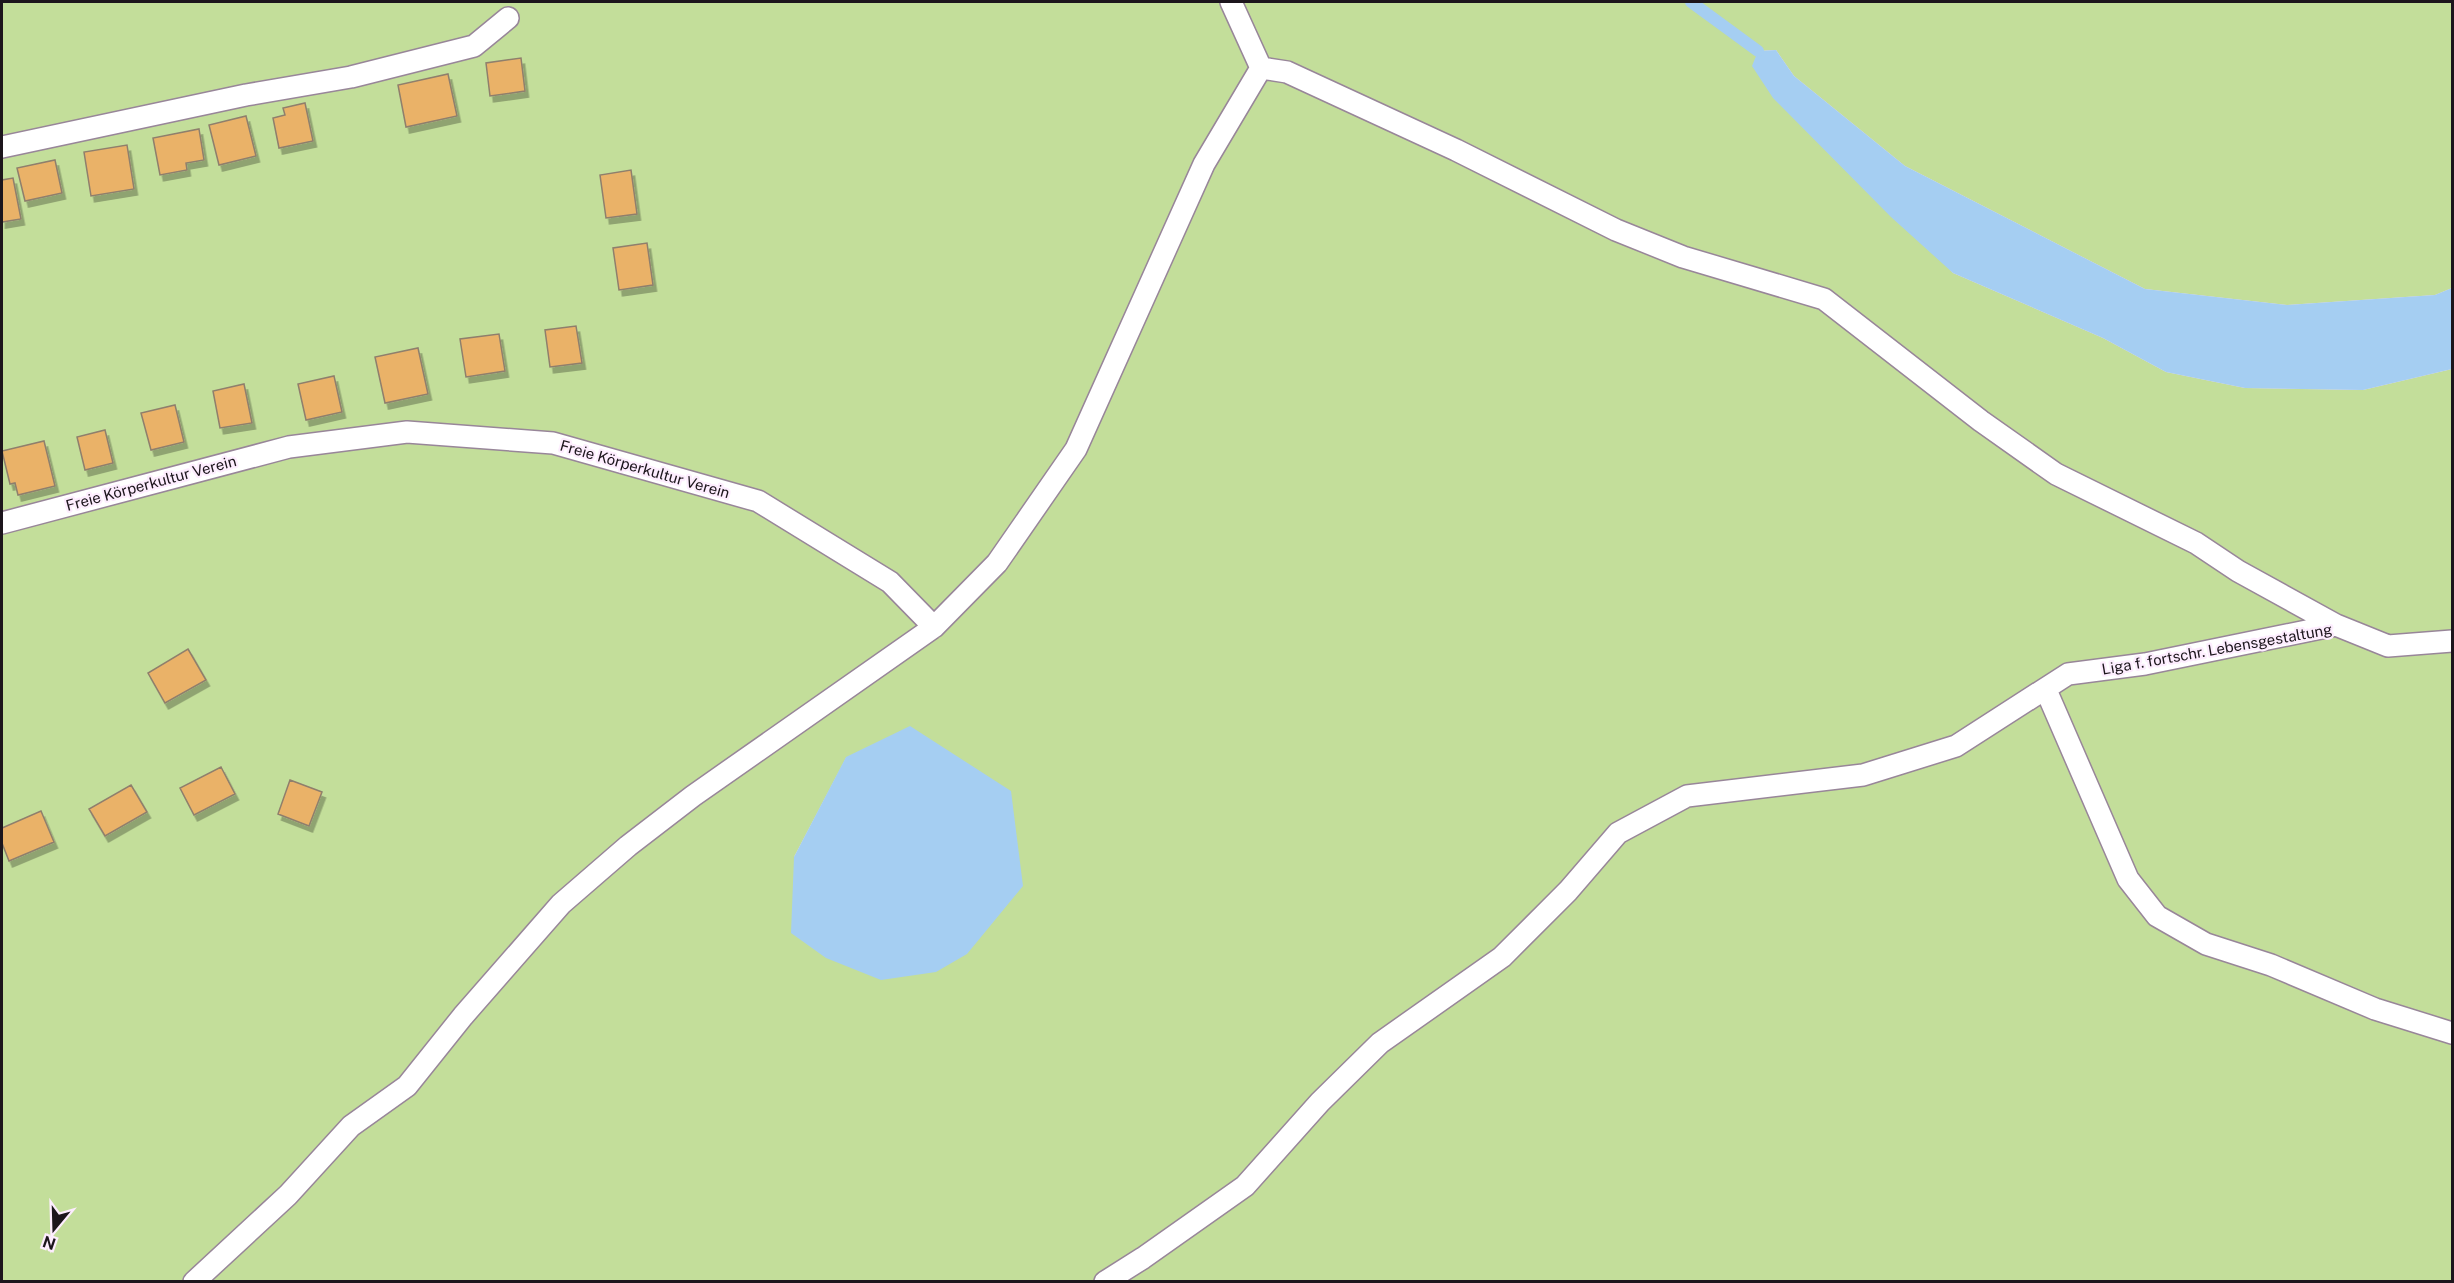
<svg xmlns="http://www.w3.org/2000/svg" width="2454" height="1283" viewBox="0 0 2454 1283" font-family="'Public Sans',sans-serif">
<defs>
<filter id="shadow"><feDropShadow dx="3.5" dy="6" stdDeviation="0" flood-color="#0004"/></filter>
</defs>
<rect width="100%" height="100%" fill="#f2dff3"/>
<!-- green -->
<path fill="#c3de9a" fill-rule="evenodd" d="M2,2h2450v286l-17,7 -148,10 -142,-16 -240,-123 -111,-90 -18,-26 -18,1 195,222 150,65 63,34 79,16 118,2 89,-21v912h-2450zM910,727l-116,130 52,-99z"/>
<!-- water -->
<path fill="#a5cef2" d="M1776,50l18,26 111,90 240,123 142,16 148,-10 17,-7v81l-89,21 -118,-2 -79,-16 -63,-34 -150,-65 -62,-56 -118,-119 -21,-32 6,-15z
M910,726l101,65 12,95 -56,68 -31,18 -55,8 -55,-22 -35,-25 3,-76 52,-100z"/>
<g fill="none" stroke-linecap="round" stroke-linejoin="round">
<!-- stream -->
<path stroke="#a5cef2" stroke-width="12" d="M1691,2l67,49"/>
</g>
<!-- building -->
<path fill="#eab268" stroke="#8f7f6c" stroke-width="1.5" filter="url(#shadow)" d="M521,58l4,33 -35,5 -4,-33z
M448,74l9,42 -51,11 -8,-42z
M305,103l8,38 -34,7 -6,-30 12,-3 -2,-7z
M246,116l10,40 -37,9 -10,-40z
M199,129l5,31 -18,3 1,7 -27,5 -7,-37z
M127,145l7,44 -43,7 -7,-44z
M55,160l7,33 -37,8 -8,-33z
M631,170l6,44 -31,4 -6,-43z
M13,178l8,41 -19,3v-42z
M647,243l6,42 -34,5 -6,-42z
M576,326l6,37 -32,4 -5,-37z
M499,334l6,37 -39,6 -6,-38z
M418,348l10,46 -43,9 -10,-46z
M334,376l8,36 -36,8 -8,-36z
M244,384l8,39 -32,5 -7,-37z
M175,405l9,37 -33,8 -10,-37z
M105,430l8,33 -28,7 -8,-33z
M44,441l11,45 -37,9 -3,-12 -5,1 -8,-33z
M188,649l18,31 -41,23 -17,-30z
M221,767l14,27 -41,21 -14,-27z
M290,780l32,12 -13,34 -31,-12z
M131,785l16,27 -42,24 -16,-27z
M41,811l13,31 -45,19 -7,-18v-15z"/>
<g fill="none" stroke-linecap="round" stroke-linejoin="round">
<!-- lane casing -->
<g stroke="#988699" stroke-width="24">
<path id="lane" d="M1231,2l30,66 26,4 169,78 160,80 67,27 141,42 157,122 75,53 140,69 42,28 98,54
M2,147l244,-52 105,-18 123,-31 34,-28
M2,523l287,-76 118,-15 146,11 205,58 132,81 44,45
M2046,690l82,189 29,37 49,28 65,21 104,44 77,24
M194,1282l94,-87 63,-69 56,-40 56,-70 98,-112 67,-58 65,-50 241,-169 63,-64 79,-114 128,-285 57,-96
M1105,1282l38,-24 102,-72 75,-84 60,-59 122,-86 66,-66 50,-58 69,-37 176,-21 93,-29 112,-72 77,-10 191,-39 52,21 64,-5"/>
</g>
<!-- lane -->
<use href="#lane" stroke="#fff" stroke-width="21"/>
</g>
<g text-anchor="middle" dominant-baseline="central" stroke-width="4.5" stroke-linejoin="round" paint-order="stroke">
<!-- street labels -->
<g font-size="15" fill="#1c151c" stroke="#fdedfe">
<text transform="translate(645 469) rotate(16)">Freie Körperkultur Verein</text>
<text transform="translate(151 483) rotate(-15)">Freie Körperkultur Verein</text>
<text transform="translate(2217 649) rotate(-10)">Liga f. fortschr. Lebensgestaltung</text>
</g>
</g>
<!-- border -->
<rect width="2454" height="1283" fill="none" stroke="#1c151c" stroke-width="6"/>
<!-- north arrow -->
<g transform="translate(54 1229) rotate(199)" stroke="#fdedfe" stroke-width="4.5" paint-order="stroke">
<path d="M0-4.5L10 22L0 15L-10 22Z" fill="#1c151c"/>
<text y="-9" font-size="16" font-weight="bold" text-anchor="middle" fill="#1c151c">N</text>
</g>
</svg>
